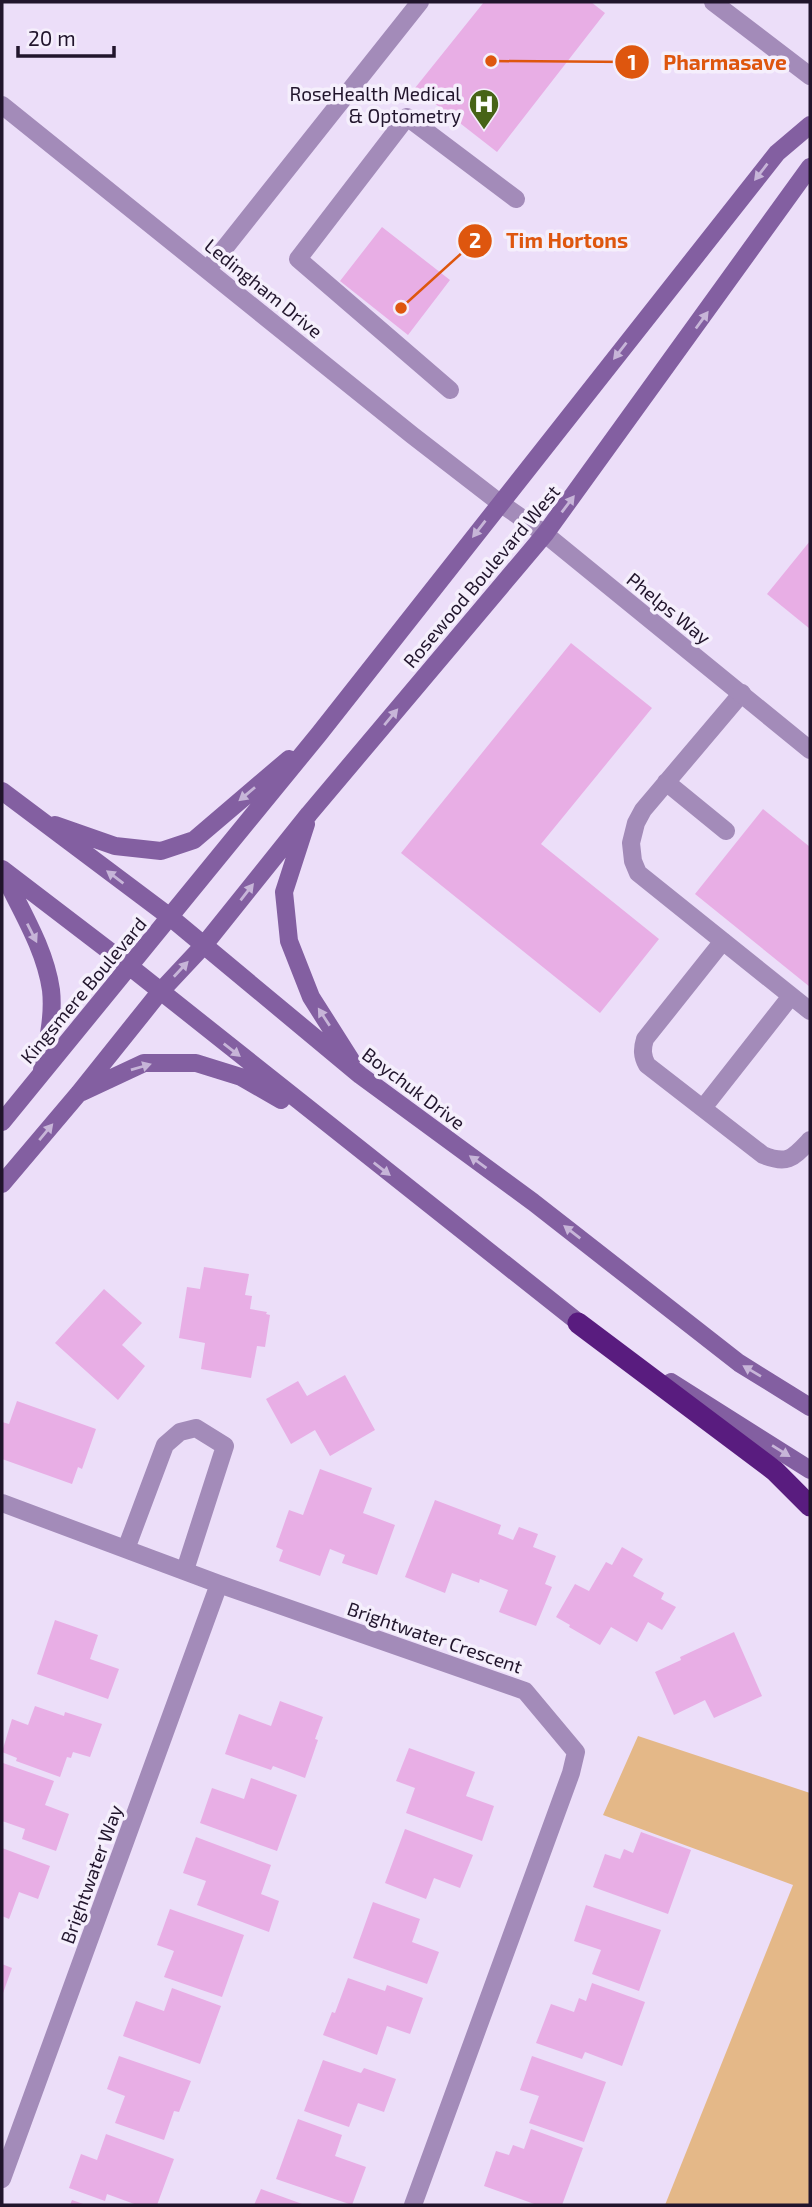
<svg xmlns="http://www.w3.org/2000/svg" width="812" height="2207" viewBox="0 0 812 2207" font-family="'Exo 2',sans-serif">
<rect width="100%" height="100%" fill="#ecdef9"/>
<!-- green -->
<path fill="#e4b888" d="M638,1736l172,57v412h-145l128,-320 -190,-70z"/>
<!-- building -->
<path fill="#e8aee5" d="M484,2h107l14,11 -108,139 -82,-64z
M382,227l68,53 -42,55 -68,-54z
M810,541v88l-43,-35z
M571,643l81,65 -111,136 118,95 -59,74 -199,-160z
M763,809l47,38v140l-115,-93z
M204,1267l45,7 -4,21 7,1 -2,13 17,3 -1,2 4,1 -5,32 -8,-1 -6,32 -50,-9 4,-26 -26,-5 8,-51 13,2z
M104,1289l38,34 -20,22 23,21 -27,34 -63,-57z
M345,1375l30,55 -45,26 -15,-26 -24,14 -25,-45 32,-18 9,15z
M17,1401l79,28 -14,40 -4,-2 -6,17 -70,-25v-37l7,2z
M320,1469l52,19 -9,25 32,12 -18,50 -35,-12 3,-8 -15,-6 -10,27 -41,-15 4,-11 -7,-3 13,-37 14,5z
M435,1500l66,25 -3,9 15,6 6,-13 19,7 -5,13 23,9 -11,28 7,3 -16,39 -37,-14 9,-22 -28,-11 -1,4 -27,-10 -7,20 -40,-16z
M622,1547l21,12 -10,17 31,17 -3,6 15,8 -14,23 -14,-8 -11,20 -26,-15 -11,18 -31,-18 1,-2 -14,-8 19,-33 14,7 17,-29 6,3z
M55,1620l43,15 -8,24 29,10 -11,30 -71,-25z
M734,1632l28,64 -48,22 -9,-18 -31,15 -19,-43 26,-12 -1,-3z
M280,1701l43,16 -8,22 3,1 -13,38 -32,-12 -2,4 -46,-16 14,-40 32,12z
M35,1706l29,10 1,-4 37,12 -12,33 -17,-5 -2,6 -4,-1 -7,20 -44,-16 1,-3 -15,-6 10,-33 16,6z
M409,1748l66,24 -9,24 28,10 -12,35 -76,-28 9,-25 -19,-7z
M3,1763l51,18 -9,24 24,9 -13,37 -34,-12 3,-10 -23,-8z
M251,1778l46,17 -20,56 -77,-28 12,-35 32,11z
M405,1829l68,26 -13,33 -26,-10 -8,21 -41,-16z
M641,1832l50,18 -23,64 -75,-27 12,-33 15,5 4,-10 9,4z
M196,1837l75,28 -10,29 18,7 -10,31 -72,-27 9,-24 -23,-8z
M2,1848l48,18 -12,33 -19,-7 -10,27 -7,-3z
M373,1902l47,17 -8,23 27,10 -12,32 -74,-26z
M586,1905l75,25 -22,61 -47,-17 9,-24 -27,-9z
M170,1909l74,26 -22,62 -58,-20 10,-26 -17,-6z
M2,1964l10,4 -10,28z
M348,1978l37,13 2,-6 36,13 -13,36 -23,-8 -10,29 -54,-20 9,-23 3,1z
M592,1983l53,19 -23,64 -37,-14 -3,7 -46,-16 15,-39 23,8 5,-14 7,3z
M172,1988l49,18 -21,58 -77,-28 13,-35 28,10z
M119,2056l72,25 -12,31 -5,-1 -10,29 -49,-17 10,-27 -18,-7z
M532,2056l74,26 -22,60 -55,-19 10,-27 -19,-6z
M323,2060l38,13 3,-5 32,11 -12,33 -26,-9 -9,24 -45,-16z
M298,2119l44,16 -7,21 31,11 -14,38 -76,-26z
M531,2129l52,19 -21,57h-25l-53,-19 12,-35 13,4 4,-10 11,4z
M106,2134l68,25 -17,46h-20l-30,-11 -2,7 -36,-13 12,-34 16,6z
M261,2189l44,16h-51z
M72,2200l14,5h-16z"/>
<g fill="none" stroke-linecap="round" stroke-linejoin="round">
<!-- lane -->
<path stroke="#a38bb9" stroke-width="18" d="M450,390l-152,-131 109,-142 109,82
M742,693l-99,117 -7,13 -5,20 2,18 5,12 172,138
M666,782l60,49
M723,941l-78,98c-3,10 -3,17 2,26l116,90c25,10 30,3 47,-15
M703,1108l88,-112"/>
<!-- street -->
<path stroke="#a38bb9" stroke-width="18" d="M713,2l97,74
M2,105l410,330 88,68 45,31 265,216
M208,269l212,-267
M2,1503l217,81 306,107 51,61 -5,21 -158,432
M126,1549l39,-104 15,-13 16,-4 29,18 -40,124
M2,2179l217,-595"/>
<!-- secondary -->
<path stroke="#835fa1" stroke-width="18" d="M2,791l168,126 190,158 173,127 206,161 71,44
M306,824l-22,68 5,49 22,56 40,63
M55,825l60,21 46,5 33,-11 95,-81
M2,869l127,97 459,364
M2,871c18,38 43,77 49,119 3,27 -4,54 -9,80
M82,1092l62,-29h52l45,14 40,23
M2,1122l317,-388 458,-581 33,-28
M2,1184l77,-91 80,-100 45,-48 105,-131 236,-280 265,-367
M671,1382l139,88"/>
<!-- highway -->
<path stroke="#591c7f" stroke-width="21" d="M578,1323l197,148 35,35"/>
</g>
<!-- one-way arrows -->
<defs><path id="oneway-solid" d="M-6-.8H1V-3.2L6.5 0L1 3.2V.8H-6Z" transform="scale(1.75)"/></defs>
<g fill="#c7b5d8">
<use href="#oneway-solid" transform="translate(761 172) rotate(128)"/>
<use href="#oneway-solid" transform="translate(702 320) rotate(-54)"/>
<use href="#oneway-solid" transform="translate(620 351) rotate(128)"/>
<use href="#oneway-solid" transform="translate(568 504) rotate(-53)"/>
<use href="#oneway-solid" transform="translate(479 529) rotate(128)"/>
<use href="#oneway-solid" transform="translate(391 717) rotate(-50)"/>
<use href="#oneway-solid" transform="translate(247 794) rotate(140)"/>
<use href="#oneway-solid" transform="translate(115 877) rotate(-143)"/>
<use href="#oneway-solid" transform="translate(247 892) rotate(-52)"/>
<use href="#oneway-solid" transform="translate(32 933) rotate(63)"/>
<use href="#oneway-solid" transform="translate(181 969) rotate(-47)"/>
<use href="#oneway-solid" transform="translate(324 1017) rotate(-123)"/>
<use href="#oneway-solid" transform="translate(232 1050) rotate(38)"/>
<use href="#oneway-solid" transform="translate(141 1067) rotate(-16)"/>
<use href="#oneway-solid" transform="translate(46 1132) rotate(-50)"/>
<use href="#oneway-solid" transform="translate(478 1162) rotate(-144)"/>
<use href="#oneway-solid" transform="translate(382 1169) rotate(38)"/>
<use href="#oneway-solid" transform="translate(572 1232) rotate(-142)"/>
<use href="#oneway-solid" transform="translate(752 1371) rotate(-149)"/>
<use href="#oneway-solid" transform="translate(781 1451) rotate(32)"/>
</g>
<!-- icons -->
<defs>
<g id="hospital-pin" transform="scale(1.575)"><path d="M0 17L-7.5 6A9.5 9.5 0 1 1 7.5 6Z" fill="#476416" stroke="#f5effc"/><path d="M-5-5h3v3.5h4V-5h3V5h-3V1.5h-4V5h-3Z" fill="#fff"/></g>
</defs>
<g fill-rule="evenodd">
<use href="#hospital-pin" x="484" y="104"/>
</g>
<g text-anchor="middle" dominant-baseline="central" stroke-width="7" stroke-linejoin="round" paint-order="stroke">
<!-- poi labels -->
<g font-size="19" fill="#21152c" stroke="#f5effc" text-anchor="end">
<text x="461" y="93">RoseHealth Medical<tspan x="461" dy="22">&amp; Optometry</tspan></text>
</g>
<!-- street labels -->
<g font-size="19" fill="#21152c" stroke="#f5effc">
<text transform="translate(264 288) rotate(39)">Ledingham Drive</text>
<text transform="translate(481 576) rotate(-50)">Rosewood Boulevard West</text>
<text transform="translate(669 608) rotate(39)">Phelps Way</text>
<text transform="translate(83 990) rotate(-50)">Kingsmere Boulevard</text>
<text transform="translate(414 1088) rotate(37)">Boychuk Drive</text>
<text transform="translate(435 1637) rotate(19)">Brightwater Crescent</text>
<text transform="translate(91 1874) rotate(-70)">Brightwater Way</text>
</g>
</g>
<!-- callouts -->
<path fill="none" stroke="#de560e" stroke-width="2.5" d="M491 61L632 62M401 308L475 241"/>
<g fill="#de560e" stroke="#f5effc" stroke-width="2.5">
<circle cx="491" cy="61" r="7"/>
<circle cx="401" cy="308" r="7"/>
<circle cx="632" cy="62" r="18"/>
<circle cx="475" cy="241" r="18"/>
</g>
<g font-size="21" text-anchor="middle" font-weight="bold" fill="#fff">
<text x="632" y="70">1</text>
<text x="475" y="248">2</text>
</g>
<g font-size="21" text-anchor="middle" font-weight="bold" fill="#de560e" stroke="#f5effc" stroke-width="7" stroke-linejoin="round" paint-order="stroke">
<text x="725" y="70">Pharmasave</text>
<text x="567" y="248">Tim Hortons</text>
</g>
<!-- border -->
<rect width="812" height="2207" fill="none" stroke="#21152c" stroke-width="7"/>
<!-- scale -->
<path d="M18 46v10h96v-10" fill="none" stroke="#21152c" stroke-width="3.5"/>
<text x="28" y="46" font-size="21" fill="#21152c" stroke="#f5effc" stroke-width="5" paint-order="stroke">20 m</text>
</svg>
